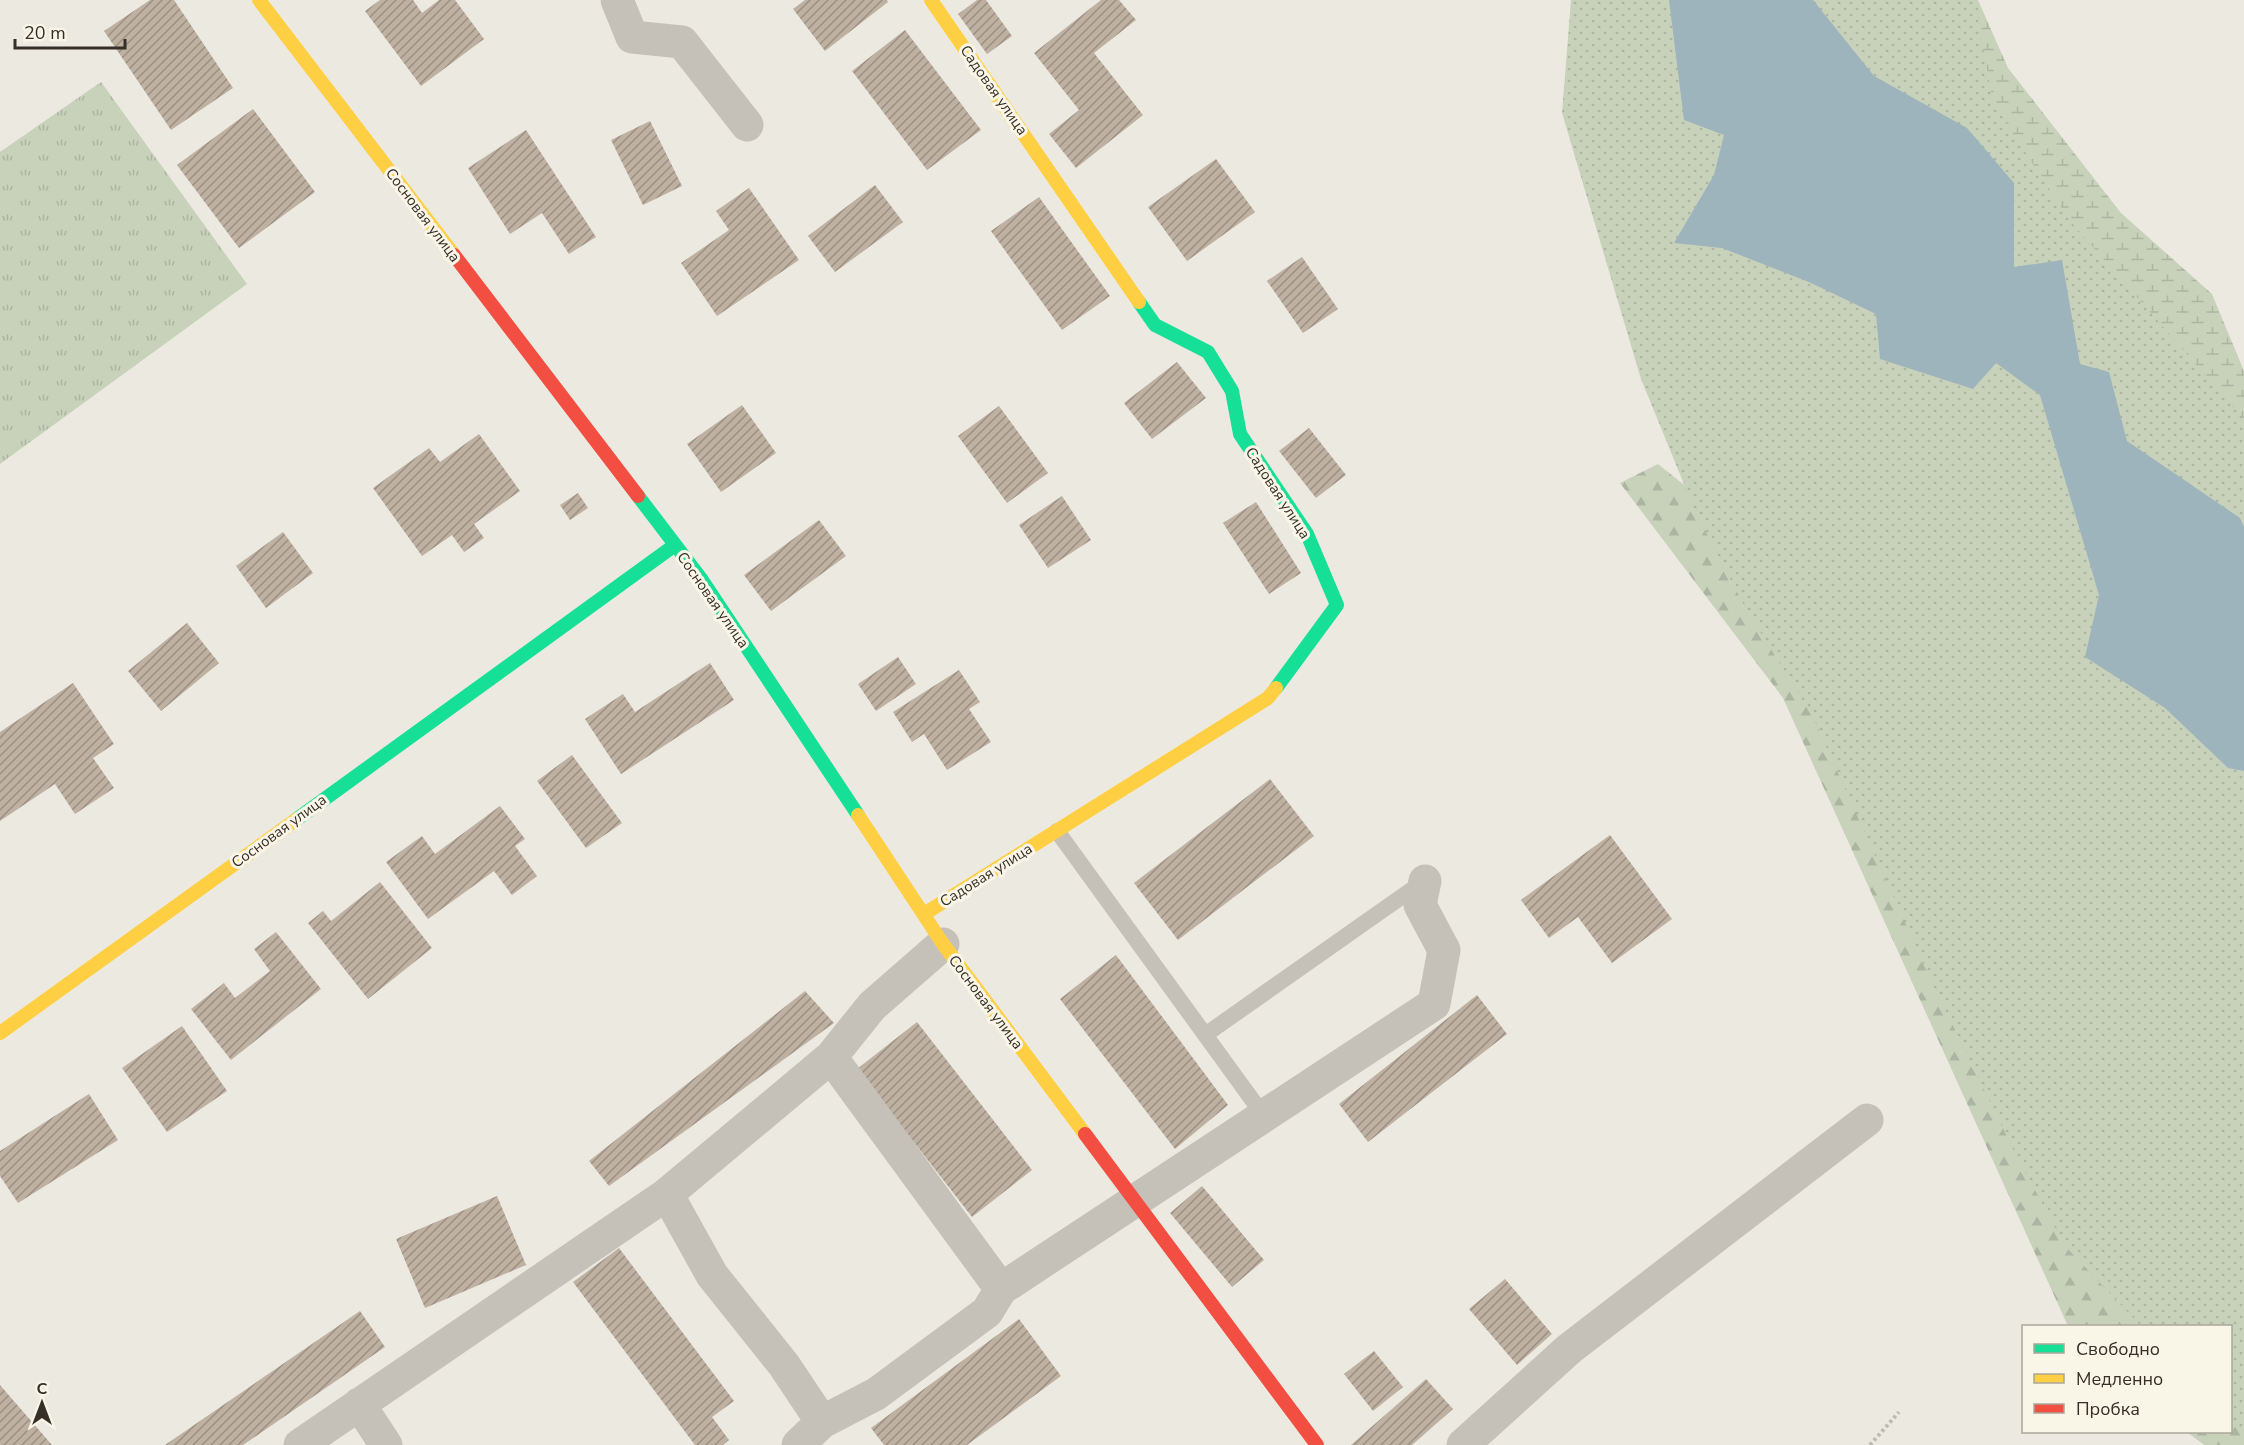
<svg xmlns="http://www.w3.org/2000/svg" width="2244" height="1445" font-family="'Nunito Sans',sans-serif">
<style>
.grass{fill:url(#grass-tufts)}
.forest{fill:url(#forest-firs)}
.wetland{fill:url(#wetland-marsh)}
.park{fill:url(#park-dots)}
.water{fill:#9db4bc}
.building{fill:url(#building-hatch)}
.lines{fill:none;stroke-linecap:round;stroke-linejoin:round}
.path{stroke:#bdbab2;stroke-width:4;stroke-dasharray:3 3;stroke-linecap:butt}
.lane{stroke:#c5c1b9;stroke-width:16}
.street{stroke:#c5c1b9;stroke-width:33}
.fast{stroke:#16e098;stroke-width:14}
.slow{stroke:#ffcf43;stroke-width:14}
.jam{stroke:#f24e42;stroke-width:14}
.labels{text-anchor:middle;stroke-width:6;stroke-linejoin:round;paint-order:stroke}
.street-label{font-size:15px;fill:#352f28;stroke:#f9f5e7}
</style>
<defs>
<pattern id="grass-tufts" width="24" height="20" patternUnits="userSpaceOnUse" patternTransform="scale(1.5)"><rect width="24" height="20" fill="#c8d2bb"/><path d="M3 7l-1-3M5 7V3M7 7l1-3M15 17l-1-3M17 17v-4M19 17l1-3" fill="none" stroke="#acb5a1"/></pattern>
<pattern id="forest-firs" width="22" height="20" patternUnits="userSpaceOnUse" patternTransform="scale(1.5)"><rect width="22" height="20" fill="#c8d2bb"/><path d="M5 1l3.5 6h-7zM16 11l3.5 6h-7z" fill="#acb5a1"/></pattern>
<pattern id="wetland-marsh" width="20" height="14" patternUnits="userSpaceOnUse" patternTransform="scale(1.5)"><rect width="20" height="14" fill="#c8d2bb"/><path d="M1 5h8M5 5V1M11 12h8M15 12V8" fill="none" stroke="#acb5a1"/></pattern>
<pattern id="park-dots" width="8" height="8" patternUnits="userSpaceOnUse" patternTransform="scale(1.5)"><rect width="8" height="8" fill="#c8d2bb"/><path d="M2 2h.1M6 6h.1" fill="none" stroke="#acb5a1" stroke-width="1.8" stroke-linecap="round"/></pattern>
<pattern id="building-hatch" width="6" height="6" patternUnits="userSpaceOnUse" patternTransform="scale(1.5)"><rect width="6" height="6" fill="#bfb1a2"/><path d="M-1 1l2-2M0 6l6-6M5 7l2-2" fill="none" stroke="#9c9084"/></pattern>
</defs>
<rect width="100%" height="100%" fill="#ece9e0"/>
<path class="grass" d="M 101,82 L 247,284 L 0,464 L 0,152 Z"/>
<path class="forest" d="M 1658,464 L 1688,488 L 2230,1326 L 2068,1326 L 1783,698 L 1620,483 Z
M 2231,1389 L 2244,1398 L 2244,1445 L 2204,1445 L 2187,1432 L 2230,1432 Z"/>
<path class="wetland" d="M 1978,0 L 2008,68 L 2121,213 L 2212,294 L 2244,371 L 2244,527 L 1967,128 Z"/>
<path class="park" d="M 1571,0 L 1978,0 L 1978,19 L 1993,103 L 2070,221 L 2244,419 L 2244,1436 L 2231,1422 L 2230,1326 L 2141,1326 L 2065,1246 L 2013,1149 L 1932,983 L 1813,717 L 1746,609 L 1695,511 L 1641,379 L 1562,113 Z"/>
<path class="water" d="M 1669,0 L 1813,0 L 1874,76 L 1967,128 L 2014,183 L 2014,267 L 2062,260 L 2080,364 L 2109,372 L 2127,441 L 2240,518 L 2244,527 L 2244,771 L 2228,768 L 2165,708 L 2085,657 L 2099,595 L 2040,395 L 1996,363 L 1973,389 L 1880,359 L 1876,314 L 1809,282 L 1722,248 L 1674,243 L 1714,175 L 1724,135 L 1684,120 Z"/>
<path class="building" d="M 150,0 L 174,0 L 233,88 L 171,130 L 104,31 Z
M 380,0 L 413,0 L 422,13 L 439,0 L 455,0 L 484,39 L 421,86 L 365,11 Z
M 805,0 L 887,0 L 888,2 L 825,51 L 793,9 Z
M 977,0 L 986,0 L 1012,36 L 987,54 L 958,14 Z
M 1101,0 L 1119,0 L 1136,20 L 1094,53 L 1143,115 L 1076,168 L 1049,134 L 1079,110 L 1034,53 Z
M 905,30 L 981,130 L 927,170 L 852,71 Z
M 253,109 L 315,192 L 239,248 L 177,165 Z
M 650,121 L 682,186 L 643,205 L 611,140 Z
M 526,130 L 596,237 L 569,254 L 542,213 L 510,234 L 468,168 Z
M 1216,159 L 1255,212 L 1187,261 L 1148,207 Z
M 875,185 L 903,222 L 835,272 L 808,236 Z
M 749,188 L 799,260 L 717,316 L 681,263 L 729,230 L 716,211 Z
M 1039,197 L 1110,296 L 1062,330 L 991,231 Z
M 1302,257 L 1338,309 L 1303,333 L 1267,281 Z
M 1177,362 L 1206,398 L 1152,439 L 1124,403 Z
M 742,405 L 776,453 L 721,492 L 687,444 Z
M 999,406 L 1048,473 L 1007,503 L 958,436 Z
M 1309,428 L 1346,475 L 1316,498 L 1279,451 Z
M 479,434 L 520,491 L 474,524 L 484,538 L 464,552 L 452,535 L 422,556 L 373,488 L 429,448 L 440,462 Z
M 578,493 L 588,508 L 570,520 L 560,505 Z
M 1062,496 L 1091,540 L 1048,568 L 1019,525 Z
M 1256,502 L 1301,573 L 1269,594 L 1223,523 Z
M 819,520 L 846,556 L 771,611 L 744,575 Z
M 283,532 L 313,573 L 266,608 L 236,566 Z
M 187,623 L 219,663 L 161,711 L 128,671 Z
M 898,657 L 916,684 L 876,711 L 858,684 Z
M 710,663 L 734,700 L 621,774 L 585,719 L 623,694 L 635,712 Z
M 959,670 L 980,702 L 969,709 L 991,742 L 947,770 L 924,734 L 912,742 L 893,712 Z
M 73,683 L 114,744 L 93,758 L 114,788 L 75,814 L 55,784 L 0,821 L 0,732 Z
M 572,755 L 622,823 L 586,848 L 537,781 Z
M 1270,779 L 1314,836 L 1178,940 L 1134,883 Z
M 500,806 L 525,839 L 515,846 L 537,876 L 512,895 L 494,871 L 428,919 L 386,862 L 422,836 L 435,854 Z
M 1610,835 L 1672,919 L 1612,963 L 1578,917 L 1549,938 L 1521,900 Z
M 380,882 L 432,948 L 368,999 L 308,923 L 323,911 L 331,921 Z
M 276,932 L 321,989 L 231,1060 L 191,1009 L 224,983 L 235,998 L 270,971 L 254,949 Z
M 1116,955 L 1228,1105 L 1175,1149 L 1060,999 Z
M 805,991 L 834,1023 L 609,1186 L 589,1161 Z
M 1477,995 L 1507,1034 L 1368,1142 L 1339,1104 Z
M 917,1022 L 1032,1170 L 972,1217 L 857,1069 Z
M 182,1026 L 227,1091 L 167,1132 L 122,1068 Z
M 89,1094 L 118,1140 L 18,1203 L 0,1176 L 0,1151 Z
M 1202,1186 L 1264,1260 L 1232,1287 L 1170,1213 Z
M 497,1196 L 526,1265 L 425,1308 L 396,1239 Z
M 619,1248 L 734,1401 L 712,1417 L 729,1440 L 723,1445 L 695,1445 L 573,1282 Z
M 1505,1279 L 1552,1334 L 1517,1365 L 1469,1309 Z
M 360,1311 L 385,1347 L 243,1445 L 165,1445 Z
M 1019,1319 L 1061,1376 L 967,1445 L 884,1445 L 871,1428 Z
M 1374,1351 L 1403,1387 L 1373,1411 L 1344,1374 Z
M 1426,1379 L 1453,1409 L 1412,1445 L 1351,1445 Z
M 0,1385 L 52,1445 L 0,1445 Z"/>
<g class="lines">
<path class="path" d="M 1870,1445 L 1899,1412"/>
<path class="lane" d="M 1057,831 L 1264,1116
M 1205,1035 L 1424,881"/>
<path class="street" d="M 617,0 L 632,37 L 682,42 L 747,125
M 667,1194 L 712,1275 L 784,1365 L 822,1422 L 798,1445
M 1001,1289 L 1434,1004 L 1444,950 L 1420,905 L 1425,881
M 359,1404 L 386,1445
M 822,1422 L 876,1394 L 987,1312 L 1001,1289 L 831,1057
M 300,1445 L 667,1194 L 831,1057 L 872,1006 L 943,944
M 1463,1445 L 1569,1349 L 1867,1120"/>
<path class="fast" d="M 1139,302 L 1155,325 L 1208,352 L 1232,391 L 1240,434 L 1307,534 L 1337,605 L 1276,688
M 638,496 L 702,580 L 858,815
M 297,819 L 675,545"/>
<path class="slow" d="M 259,0 L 454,255
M 931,0 L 1139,302
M 858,815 L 943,944 L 1085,1134
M 924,914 L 1268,698 L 1276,688
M 0,1033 L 297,819"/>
<path class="jam" d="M 454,255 L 638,496
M 1085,1134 L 1317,1445"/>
</g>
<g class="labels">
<g class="street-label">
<text transform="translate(994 90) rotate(55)" y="5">Садовая улица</text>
<text transform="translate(423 215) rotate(53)" y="5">Сосновая улица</text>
<text transform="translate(1278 493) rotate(57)" y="5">Садовая улица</text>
<text transform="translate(713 600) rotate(55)" y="5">Сосновая улица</text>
<text transform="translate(279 831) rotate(-36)" y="5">Сосновая улица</text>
<text transform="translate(986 875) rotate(-32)" y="5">Садовая улица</text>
<text transform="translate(986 1002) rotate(53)" y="5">Сосновая улица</text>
</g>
</g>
<rect x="2022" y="1325" width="210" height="108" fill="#f9f5e7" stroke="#aba69b" stroke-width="1.5"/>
<rect x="2034" y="1344" width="30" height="9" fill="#16e098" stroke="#aba69b" stroke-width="1.5"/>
<text x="2076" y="1355" font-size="18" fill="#352f28">Свободно</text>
<rect x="2034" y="1374" width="30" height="9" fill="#ffcf43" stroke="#aba69b" stroke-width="1.5"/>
<text x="2076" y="1385" font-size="18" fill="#352f28">Медленно</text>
<rect x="2034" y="1404" width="30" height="9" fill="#f24e42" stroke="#aba69b" stroke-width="1.5"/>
<text x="2076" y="1415" font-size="18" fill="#352f28">Пробка</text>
<g transform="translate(42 1403)" stroke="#f9f5e7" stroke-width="4.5" paint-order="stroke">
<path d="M0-4.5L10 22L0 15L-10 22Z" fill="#352f28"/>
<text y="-9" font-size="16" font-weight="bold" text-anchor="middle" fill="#352f28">С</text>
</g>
<path d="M15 39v9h110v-9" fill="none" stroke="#352f28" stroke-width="3"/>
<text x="24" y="39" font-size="18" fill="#352f28" stroke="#f9f5e7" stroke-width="4.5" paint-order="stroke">20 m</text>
</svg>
